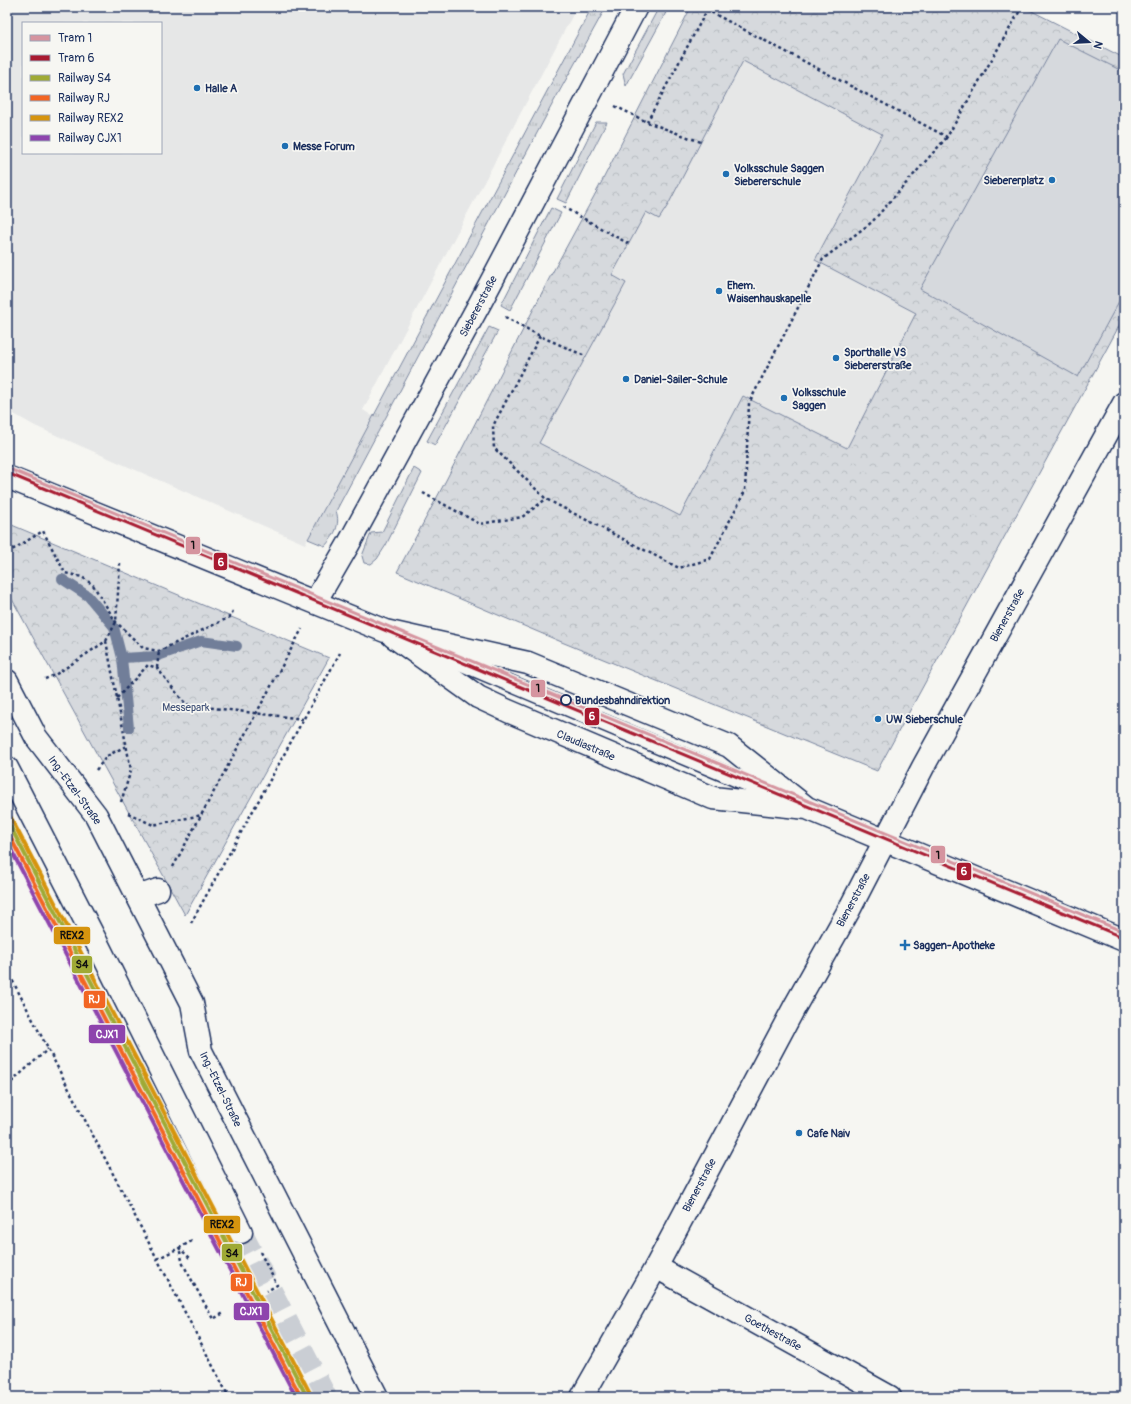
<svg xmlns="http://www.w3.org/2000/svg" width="1131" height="1404" font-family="Pangolin,sans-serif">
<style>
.built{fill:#e6e7e7;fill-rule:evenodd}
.grass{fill:url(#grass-tufts);stroke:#78849e}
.park{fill:url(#park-crowns);stroke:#78849e;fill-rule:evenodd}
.garden{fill:#d6d9dd;stroke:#78849e}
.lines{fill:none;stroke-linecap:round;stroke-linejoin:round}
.stream{stroke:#717e99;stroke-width:10}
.pedestrian-tunnel{stroke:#caced4;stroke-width:22;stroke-dasharray:22 11;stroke-linecap:butt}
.service-casing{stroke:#1b2f5e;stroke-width:19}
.pedestrian-casing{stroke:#1b2f5e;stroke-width:25}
.minor-casing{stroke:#1b2f5e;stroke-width:25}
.tertiary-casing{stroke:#1b2f5e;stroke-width:25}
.path{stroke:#1b2f5e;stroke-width:2.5;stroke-dasharray:3 3;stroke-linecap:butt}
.service{stroke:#f6f6f2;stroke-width:16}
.pedestrian{stroke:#f6f6f2;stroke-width:22}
.minor{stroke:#f6f6f2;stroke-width:22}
.tertiary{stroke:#f6f6f2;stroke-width:22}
.rail-1-casing{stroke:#f6f6f2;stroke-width:7}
.rail-2-casing{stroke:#f6f6f2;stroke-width:7}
.rail-3-casing{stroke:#f6f6f2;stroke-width:7}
.rail-4-casing{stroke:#f6f6f2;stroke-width:7}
.rail-1{stroke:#9faa35;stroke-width:4}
.rail-2{stroke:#f26522;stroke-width:4}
.rail-3{stroke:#d6940e;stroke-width:4}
.rail-4{stroke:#8e44ad;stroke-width:4}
.tram-1-casing{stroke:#f6f6f2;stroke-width:6}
.tram-2-casing{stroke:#f6f6f2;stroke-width:6}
.tram-1{stroke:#d5949f;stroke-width:3}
.tram-2{stroke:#a81a30;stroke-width:3}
.poi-dot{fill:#1f6fb2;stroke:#f6f6f2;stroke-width:1.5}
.stop-dot{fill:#f6f6f2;stroke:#1b2f5e;stroke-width:2}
.labels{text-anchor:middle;stroke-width:3.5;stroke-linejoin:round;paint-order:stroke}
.poi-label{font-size:11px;font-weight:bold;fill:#1b2f5e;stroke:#f6f6f2;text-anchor:start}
.street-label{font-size:11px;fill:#1b2f5e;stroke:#f6f6f2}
.stop-label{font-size:11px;font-weight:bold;fill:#1b2f5e;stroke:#f6f6f2;text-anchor:start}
.park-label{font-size:11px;fill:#405177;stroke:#f6f6f2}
.line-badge{stroke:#f6f6f2;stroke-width:1.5}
.badge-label{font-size:11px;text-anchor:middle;font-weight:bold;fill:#fff}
.pale-badge-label{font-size:11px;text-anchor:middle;font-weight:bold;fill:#111}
</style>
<defs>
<pattern id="grass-tufts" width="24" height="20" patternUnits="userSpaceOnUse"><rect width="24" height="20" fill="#d6d9dd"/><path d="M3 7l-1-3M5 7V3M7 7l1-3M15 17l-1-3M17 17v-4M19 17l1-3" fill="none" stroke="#b7bbc0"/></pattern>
<pattern id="park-crowns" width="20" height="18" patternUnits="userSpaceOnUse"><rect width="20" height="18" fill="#d6d9dd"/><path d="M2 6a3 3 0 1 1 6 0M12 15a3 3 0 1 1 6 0" fill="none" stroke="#b7bbc0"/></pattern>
</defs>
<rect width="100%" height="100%" fill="#f6f6f2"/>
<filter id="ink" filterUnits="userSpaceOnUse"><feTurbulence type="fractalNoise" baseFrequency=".025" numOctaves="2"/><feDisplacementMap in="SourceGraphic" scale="8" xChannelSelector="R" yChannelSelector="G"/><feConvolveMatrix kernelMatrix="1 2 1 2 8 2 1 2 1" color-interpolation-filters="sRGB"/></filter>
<g filter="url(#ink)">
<path class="built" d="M 7,7 L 577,7 L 363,410 L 374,417 L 305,544 L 35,426 L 7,410 ZM 23,23 L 161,23 L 161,153 L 23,153 Z
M 691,7 L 1024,7 L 1124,58 L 1124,317 L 877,771 L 564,643 L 397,572 L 443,486 L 550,277 L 599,187 Z"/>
<path class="grass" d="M 592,7 L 606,7 L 553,103 L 336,511 C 341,525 334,536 325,546 L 308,539 Z
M 659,7 L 669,7 L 626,86 L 623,74 Z
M 596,122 L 607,122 L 566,203 L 557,199 Z
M 551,208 L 561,213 L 510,310 L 501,305 Z
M 489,327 L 498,331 L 435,445 L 427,441 Z
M 414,468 L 422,473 L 386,545 L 377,559 L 371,564 L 364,563 L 362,556 L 371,533 L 382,532 Z"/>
<path class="park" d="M 691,7 L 1024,7 L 1124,58 L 1124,317 L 877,771 L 564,643 L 397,572 L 443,486 L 550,277 L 599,187 ZM 743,61 L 882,134 L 815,260 L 916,313 L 847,448 L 743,396 L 680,516 L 539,443 L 626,283 L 612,275 L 646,212 L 659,219 L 668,205 Z
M 7,523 L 329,658 L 185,915 L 7,590 Z"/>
<path class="garden" d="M 1058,39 L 1124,72 L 1124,292 L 1078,377 L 920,289 Z"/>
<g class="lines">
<path class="stream" d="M 62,579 L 88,596 L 114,627 L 122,658 L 129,728
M 122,658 L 158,656 L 201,641 L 237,646"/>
<path class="pedestrian-tunnel" d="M 241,1232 L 326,1397"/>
<defs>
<path id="service" d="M 424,647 L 790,801"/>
<path id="pedestrian" d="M 7,768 L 100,949 L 241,1232"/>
<path id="minor" d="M 7,477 L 385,631 L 528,663 L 729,746 L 807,808
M 315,602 L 348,545 L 480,303 L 636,7
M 393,636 L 478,697 L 508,711 L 713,798 L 807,808 L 1124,940
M 7,681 L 36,737 L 96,815 L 192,1003 L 201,1051 L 377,1397
M 138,897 L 158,890
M 656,1267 L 890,1397"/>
<path id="tertiary" d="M 582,1397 L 656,1267 L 795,1006 L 849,910 L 923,767 L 1124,403"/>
</defs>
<use href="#service" class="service-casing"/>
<use href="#pedestrian" class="pedestrian-casing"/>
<use href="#minor" class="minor-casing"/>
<use href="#tertiary" class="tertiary-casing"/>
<path class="path" d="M 615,106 L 647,122 L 701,142
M 647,122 L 707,10 L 947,137 L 1022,7
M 563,207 L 629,244
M 505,317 L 540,336 L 585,356
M 540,336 L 493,426 L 494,448 L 546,499 L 679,568 L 710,559 L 745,491 L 749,403 L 823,259 L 872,222 L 947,137
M 423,493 L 480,524 L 522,517 L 546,499
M 7,548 L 12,550 L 43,531 L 65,573 L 82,577 L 93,585 L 116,622 L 143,648 L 159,651 L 230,617 L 234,609
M 106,641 L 116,622 L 120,563
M 157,668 L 159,651
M 45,679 L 55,675 L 106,641 L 131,770 L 121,802
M 117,698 L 148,665 L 157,668 L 183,701 L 189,705 L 303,719
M 96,770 L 107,756 L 126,746
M 128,813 L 153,825 L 202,815
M 173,867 L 302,629
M 191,923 L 340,653
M 7,970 L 229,1397
M 7,1086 L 48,1049
M 192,1241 L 179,1248 L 183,1264 L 213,1319 L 224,1313
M 260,1252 L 277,1285 L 267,1291
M 157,1259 L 179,1248 L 191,1259"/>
<use href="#service" class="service"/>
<use href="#pedestrian" class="pedestrian"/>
<use href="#minor" class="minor"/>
<use href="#tertiary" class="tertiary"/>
<defs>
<path id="rail-1" d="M 7,820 L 307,1397"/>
<path id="rail-2" d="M 7,831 L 301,1397"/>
<path id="rail-3" d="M 11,818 L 311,1395"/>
<path id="rail-4" d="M 7,842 L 296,1397"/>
</defs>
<use href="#rail-1" class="rail-1-casing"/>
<use href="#rail-2" class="rail-2-casing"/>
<use href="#rail-3" class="rail-3-casing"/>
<use href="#rail-4" class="rail-4-casing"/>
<use href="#rail-1" class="rail-1"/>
<use href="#rail-2" class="rail-2"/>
<use href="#rail-3" class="rail-3"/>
<use href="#rail-4" class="rail-4"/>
<defs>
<path id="tram-1" d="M 7,468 L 1124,932"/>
<path id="tram-2" d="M 7,473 L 1122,937"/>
</defs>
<use href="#tram-1" class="tram-1-casing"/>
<use href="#tram-2" class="tram-2-casing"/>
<use href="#tram-1" class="tram-1"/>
<use href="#tram-2" class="tram-2"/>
</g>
</g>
<g class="poi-dot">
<circle cx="197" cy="88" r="4"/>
<circle cx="285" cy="146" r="4"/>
<circle cx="726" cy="174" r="4"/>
<circle cx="1052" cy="180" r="4"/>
<circle cx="719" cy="291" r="4"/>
<circle cx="836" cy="358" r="4"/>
<circle cx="626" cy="379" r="4"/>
<circle cx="784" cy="398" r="4"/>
<circle cx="878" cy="719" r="4"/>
<path d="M903 939h4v4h4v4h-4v4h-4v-4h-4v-4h4z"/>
<circle cx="799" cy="1133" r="4"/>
</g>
<circle class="stop-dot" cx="566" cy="700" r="5"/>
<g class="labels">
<g class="poi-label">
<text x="205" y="92">Halle A</text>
<text x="293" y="150">Messe Forum</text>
<text x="734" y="172">Volksschule Saggen<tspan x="734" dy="13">Siebererschule</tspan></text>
<text x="1044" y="184" text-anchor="end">Siebererplatz</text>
<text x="727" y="289">Ehem.<tspan x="727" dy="13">Waisenhauskapelle</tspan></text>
<text x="844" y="356">Sporthalle VS<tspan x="844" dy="13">Siebererstraße</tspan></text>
<text x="634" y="383">Daniel-Sailer-Schule</text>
<text x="792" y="396">Volksschule<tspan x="792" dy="13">Saggen</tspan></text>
<text x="886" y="723">UW Sieberschule</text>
<text x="913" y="949">Saggen-Apotheke</text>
<text x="807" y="1137">Cafe Naiv</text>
</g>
<g class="street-label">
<text transform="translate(478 306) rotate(-62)" y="4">Siebererstraße</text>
<text transform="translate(1007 615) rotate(-61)" y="4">Bienerstraße</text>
<text transform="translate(586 745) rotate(23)" y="4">Claudiastraße</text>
<text transform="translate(75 790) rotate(54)" y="4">Ing.-Etzel-Straße</text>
<text transform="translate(853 900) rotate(-62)" y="4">Bienerstraße</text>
<text transform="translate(221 1089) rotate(64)" y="4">Ing.-Etzel-Straße</text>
<text transform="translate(699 1185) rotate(-62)" y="4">Bienerstraße</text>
<text transform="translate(773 1332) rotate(29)" y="4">Goethestraße</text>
</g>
<g class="stop-label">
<text x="575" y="704">Bundesbahndirektion</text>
</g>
<g class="park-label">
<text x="186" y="711">Messepark</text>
</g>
</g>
<g class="line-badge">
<rect x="185" y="536" width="16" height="19" rx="4" fill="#d5949f"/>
<rect x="213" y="552" width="15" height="19" rx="4" fill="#a81a30"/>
<rect x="530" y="679" width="16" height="19" rx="4" fill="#d5949f"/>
<rect x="584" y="707" width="16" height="19" rx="4" fill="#a81a30"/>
<rect x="930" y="845" width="16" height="19" rx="4" fill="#d5949f"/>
<rect x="956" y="862" width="16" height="19" rx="4" fill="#a81a30"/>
<rect x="53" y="926" width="38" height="19" rx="4" fill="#d6940e"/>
<rect x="71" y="955" width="22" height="19" rx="4" fill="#9faa35"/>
<rect x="83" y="990" width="23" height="19" rx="4" fill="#f26522"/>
<rect x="88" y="1024" width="38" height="20" rx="4" fill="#8e44ad"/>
<rect x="203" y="1215" width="38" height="19" rx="4" fill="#d6940e"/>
<rect x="221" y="1243" width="22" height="19" rx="4" fill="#9faa35"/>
<rect x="230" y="1273" width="23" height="19" rx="4" fill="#f26522"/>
<rect x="233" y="1302" width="37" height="19" rx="4" fill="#8e44ad"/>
</g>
<g class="badge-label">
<text x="221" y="566">6</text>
<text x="592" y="720">6</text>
<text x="964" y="875">6</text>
<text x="94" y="1003">RJ</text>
<text x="107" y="1038">CJX1</text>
<text x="241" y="1286">RJ</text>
<text x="251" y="1315">CJX1</text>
</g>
<g class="pale-badge-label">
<text x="193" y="549">1</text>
<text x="538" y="692">1</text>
<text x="938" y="859">1</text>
<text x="72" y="939">REX2</text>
<text x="82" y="968">S4</text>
<text x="222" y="1228">REX2</text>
<text x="232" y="1257">S4</text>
</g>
<rect width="1131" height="1404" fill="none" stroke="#f6f6f2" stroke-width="24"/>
<rect x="12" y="12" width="1107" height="1380" fill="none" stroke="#1b2f5e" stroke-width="1.5" filter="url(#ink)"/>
<rect x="22" y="22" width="140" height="132" fill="#f6f6f2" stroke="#9ea6b7"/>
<rect x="30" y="35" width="20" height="6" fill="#d5949f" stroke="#9ea6b7"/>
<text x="58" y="42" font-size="12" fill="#1b2f5e">Tram 1</text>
<rect x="30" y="55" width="20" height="6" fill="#a81a30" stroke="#9ea6b7"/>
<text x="58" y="62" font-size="12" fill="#1b2f5e">Tram 6</text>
<rect x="30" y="75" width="20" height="6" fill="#9faa35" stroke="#9ea6b7"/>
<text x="58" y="82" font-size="12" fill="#1b2f5e">Railway S4</text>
<rect x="30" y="95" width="20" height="6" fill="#f26522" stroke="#9ea6b7"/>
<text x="58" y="102" font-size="12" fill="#1b2f5e">Railway RJ</text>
<rect x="30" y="115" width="20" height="6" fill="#d6940e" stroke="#9ea6b7"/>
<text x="58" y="122" font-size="12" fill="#1b2f5e">Railway REX2</text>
<rect x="30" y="135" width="20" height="6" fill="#8e44ad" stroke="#9ea6b7"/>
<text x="58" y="142" font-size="12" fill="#1b2f5e">Railway CJX1</text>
<g transform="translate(1089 42) rotate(108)" stroke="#f6f6f2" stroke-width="3" paint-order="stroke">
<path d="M0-3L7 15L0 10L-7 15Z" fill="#1b2f5e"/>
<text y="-6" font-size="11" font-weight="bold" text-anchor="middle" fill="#1b2f5e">N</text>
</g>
</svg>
